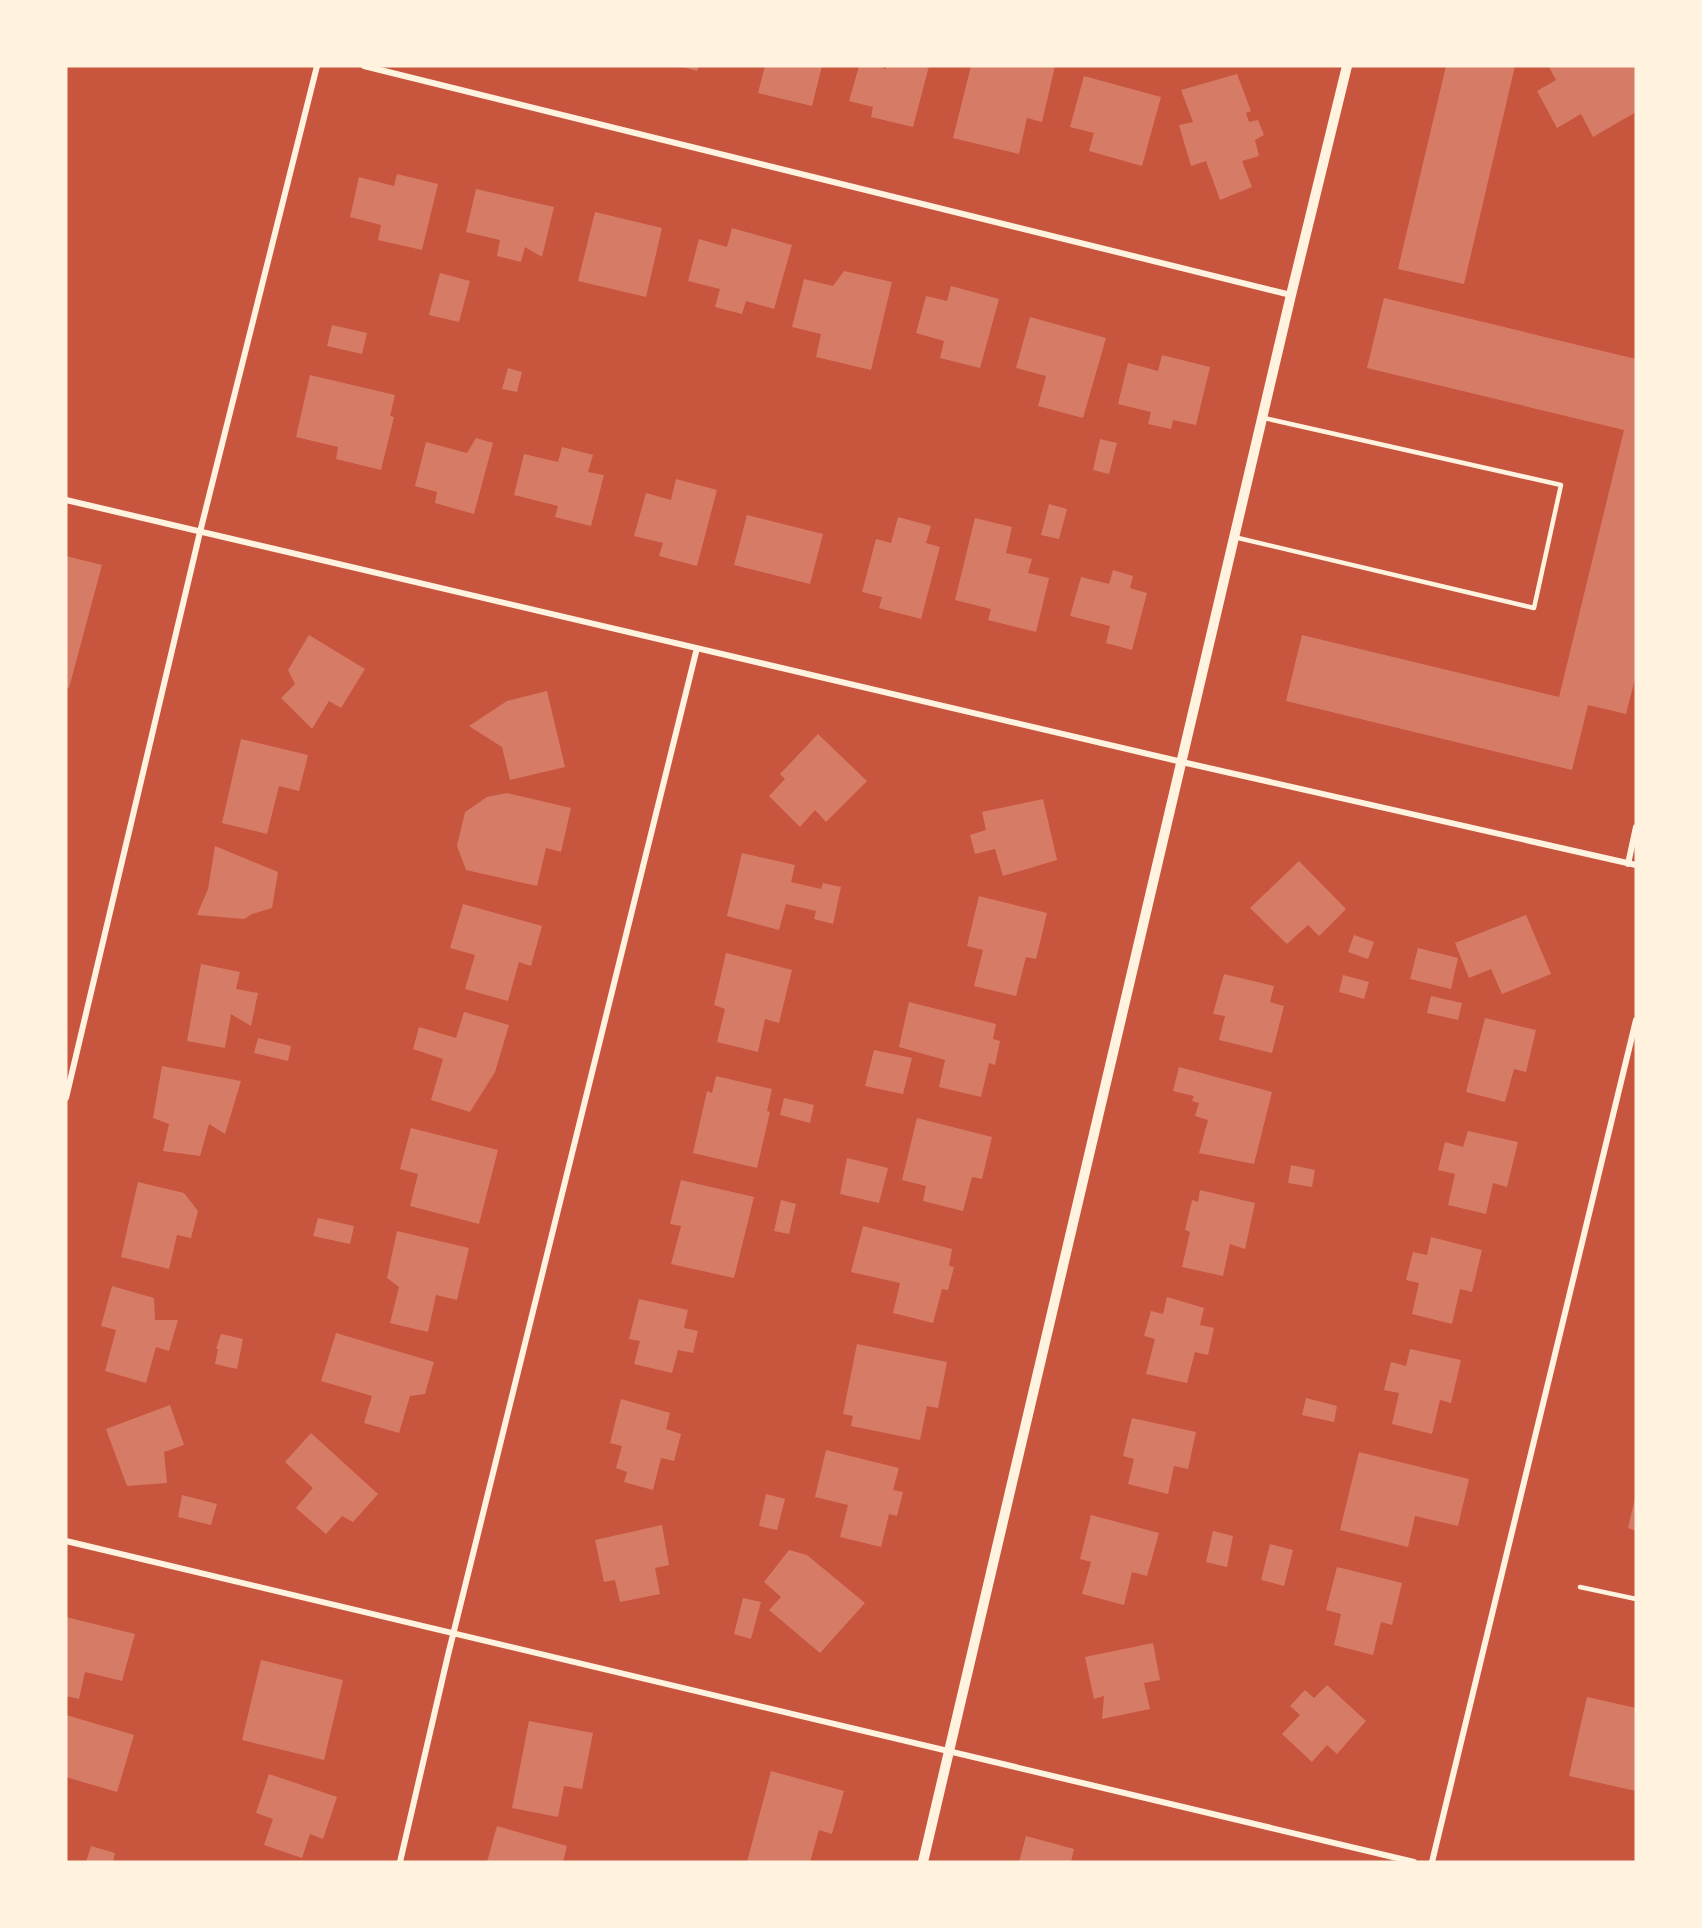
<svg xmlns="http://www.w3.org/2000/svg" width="1702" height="1928" font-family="'Source Sans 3',sans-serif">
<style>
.building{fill:#d67c66}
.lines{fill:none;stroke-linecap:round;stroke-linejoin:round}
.service{stroke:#fff3e0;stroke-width:4.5}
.minor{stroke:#fff3e0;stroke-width:6}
.tertiary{stroke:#fff3e0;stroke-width:10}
</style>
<rect width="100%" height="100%" fill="#c8553d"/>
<path class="building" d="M 679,66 L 699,66 L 697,71 Z
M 765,66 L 822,66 L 812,106 L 758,93 Z
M 859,66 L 875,66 L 886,69 L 886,66 L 929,66 L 913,127 L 871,117 L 873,107 L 849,101 Z
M 971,66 L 1055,66 L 1042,122 L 1027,118 L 1019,154 L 953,138 Z
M 1446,66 L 1515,66 L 1464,284 L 1398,269 Z
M 1551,66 L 1636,66 L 1636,112 L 1593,137 L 1581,114 L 1557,128 L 1537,91 L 1556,80 L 1549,67 Z
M 1237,74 L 1251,111 L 1246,113 L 1249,122 L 1258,120 L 1264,135 L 1255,140 L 1259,156 L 1242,161 L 1252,187 L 1220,200 L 1206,161 L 1191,166 L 1179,125 L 1193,122 L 1181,90 Z
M 1084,76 L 1161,97 L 1142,166 L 1089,151 L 1094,133 L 1070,127 Z
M 397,174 L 438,184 L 422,250 L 378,240 L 381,225 L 350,217 L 359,177 L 394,186 Z
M 476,189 L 554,207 L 542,257 L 525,247 L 521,262 L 497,256 L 500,240 L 466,232 Z
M 595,212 L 662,228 L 646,297 L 578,281 Z
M 732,228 L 792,245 L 774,309 L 746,301 L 742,314 L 715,307 L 720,289 L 688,281 L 699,239 L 727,247 Z
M 844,271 L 892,282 L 871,370 L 816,357 L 821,334 L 792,327 L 804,279 L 833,286 Z
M 440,273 L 470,281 L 459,322 L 429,315 Z
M 951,286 L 999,299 L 980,368 L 940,358 L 944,341 L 916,333 L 926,296 L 947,301 Z
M 1384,298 L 1636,359 L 1636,675 L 1626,714 L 1588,705 L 1572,770 L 1286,701 L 1302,635 L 1559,697 L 1624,430 L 1367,368 Z
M 1030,317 L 1106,338 L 1083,418 L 1038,406 L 1046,376 L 1016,368 Z
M 332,325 L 367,333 L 362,354 L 327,346 Z
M 1162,355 L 1210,367 L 1196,425 L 1173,420 L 1171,429 L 1148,424 L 1151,412 L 1118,404 L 1128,363 L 1158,371 Z
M 508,368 L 522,372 L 517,392 L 502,389 Z
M 310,375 L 395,395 L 390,416 L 394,417 L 381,470 L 336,459 L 338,447 L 296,437 Z
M 476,438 L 493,443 L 474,514 L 435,503 L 437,492 L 415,486 L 426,442 L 467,453 Z
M 1100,439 L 1117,443 L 1109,474 L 1093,470 Z
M 562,447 L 593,455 L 588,472 L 604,475 L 591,526 L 555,517 L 558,506 L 514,495 L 524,454 L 558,462 Z
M 676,479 L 717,490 L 697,566 L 659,556 L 663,543 L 634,536 L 646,493 L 671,500 Z
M 1049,504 L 1067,509 L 1059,539 L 1041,535 Z
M 747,515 L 823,534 L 810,584 L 734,565 Z
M 898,517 L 931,526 L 926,543 L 940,547 L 921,619 L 879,608 L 882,597 L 862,592 L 876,539 L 891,543 Z
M 975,518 L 1012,527 L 1006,553 L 1032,559 L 1028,573 L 1049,578 L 1036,632 L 988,620 L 991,609 L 955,600 Z
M 66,556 L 102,565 L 69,688 L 66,687 Z
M 1113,570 L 1133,576 L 1130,588 L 1147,593 L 1132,650 L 1106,643 L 1110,626 L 1070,616 L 1081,577 L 1109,584 Z
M 309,635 L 365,669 L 341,708 L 329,701 L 312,729 L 281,698 L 295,684 L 288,670 Z
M 547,691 L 565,767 L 510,780 L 502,747 L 469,726 L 507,701 Z
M 818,734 L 867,781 L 826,822 L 815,810 L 800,827 L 769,796 L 785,779 L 780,774 Z
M 241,739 L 308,755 L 299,791 L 279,786 L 267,834 L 222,823 Z
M 507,793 L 571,808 L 561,852 L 546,848 L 537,886 L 466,870 L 457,846 L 465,812 L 487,797 Z
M 1043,799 L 1057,860 L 1003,876 L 995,849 L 975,854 L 970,835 L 986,830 L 982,812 Z
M 215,846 L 278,872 L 272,908 L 252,914 L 244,919 L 197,915 L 208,889 Z
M 742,853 L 795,865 L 791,882 L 821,889 L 823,883 L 841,887 L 833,924 L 814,919 L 816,911 L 786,904 L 779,930 L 727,916 Z
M 1299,861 L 1346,909 L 1319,936 L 1308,925 L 1287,944 L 1250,908 Z
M 979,896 L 1047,913 L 1036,959 L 1026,957 L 1016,996 L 974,986 L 983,950 L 967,946 Z
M 463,904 L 542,926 L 531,966 L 519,962 L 508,1001 L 465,989 L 475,955 L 450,948 Z
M 1526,915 L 1551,974 L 1502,994 L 1491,969 L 1469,978 L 1455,943 Z
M 1354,935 L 1374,942 L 1368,959 L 1348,952 Z
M 1418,948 L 1458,958 L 1451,989 L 1410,979 Z
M 726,953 L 792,970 L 779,1023 L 765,1019 L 758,1052 L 717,1042 L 725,1009 L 714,1005 Z
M 201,964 L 240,972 L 236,989 L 258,993 L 251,1026 L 231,1014 L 225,1048 L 187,1041 Z
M 1224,974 L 1274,986 L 1270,1002 L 1284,1006 L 1272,1053 L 1219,1040 L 1225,1016 L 1213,1014 Z
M 1343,975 L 1369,982 L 1364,999 L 1339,992 Z
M 1431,996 L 1462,1003 L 1458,1020 L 1427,1013 Z
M 909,1002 L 996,1024 L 993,1039 L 1000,1041 L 995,1065 L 989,1063 L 981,1097 L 939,1087 L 945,1060 L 899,1047 Z
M 464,1012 L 509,1025 L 495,1072 L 470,1112 L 431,1100 L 443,1059 L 413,1049 L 419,1027 L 456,1038 Z
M 1485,1018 L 1536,1030 L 1526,1072 L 1514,1069 L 1505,1102 L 1466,1092 Z
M 258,1038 L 291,1046 L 288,1061 L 254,1053 Z
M 874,1050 L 912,1058 L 903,1094 L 865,1086 Z
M 162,1066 L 241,1081 L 225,1134 L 209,1124 L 200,1156 L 163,1151 L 169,1124 L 153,1118 Z
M 1179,1067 L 1272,1092 L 1254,1164 L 1199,1153 L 1208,1120 L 1195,1116 L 1199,1103 L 1192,1101 L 1194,1096 L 1173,1091 Z
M 716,1076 L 772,1089 L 767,1111 L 770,1112 L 757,1168 L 693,1153 L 707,1091 L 712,1093 Z
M 784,1098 L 814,1105 L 810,1123 L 780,1115 Z
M 917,1118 L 992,1137 L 982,1179 L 972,1177 L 963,1211 L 923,1201 L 926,1186 L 902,1180 Z
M 411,1128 L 498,1150 L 479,1224 L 410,1206 L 418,1174 L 400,1169 Z
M 1468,1131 L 1518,1142 L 1507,1187 L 1493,1183 L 1486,1214 L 1448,1205 L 1455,1174 L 1438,1170 L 1445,1142 L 1463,1147 Z
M 847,1158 L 888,1168 L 879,1203 L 840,1194 Z
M 1291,1165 L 1315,1170 L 1312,1187 L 1288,1183 Z
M 681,1180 L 754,1197 L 734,1278 L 671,1264 L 681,1226 L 670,1224 Z
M 138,1182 L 184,1193 L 198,1211 L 191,1238 L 177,1235 L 169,1269 L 121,1257 Z
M 1200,1190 L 1255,1203 L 1245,1249 L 1230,1244 L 1223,1276 L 1182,1267 L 1190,1232 L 1185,1230 L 1192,1200 L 1198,1202 Z
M 781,1200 L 796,1204 L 789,1234 L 774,1231 Z
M 318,1218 L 354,1226 L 350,1244 L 313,1236 Z
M 863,1226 L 952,1249 L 949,1266 L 954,1267 L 948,1290 L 942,1289 L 933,1323 L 893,1313 L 900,1283 L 851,1272 Z
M 397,1231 L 469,1248 L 457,1300 L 436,1295 L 428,1332 L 390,1323 L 399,1287 L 387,1278 Z
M 1431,1237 L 1482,1250 L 1472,1292 L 1460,1289 L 1452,1324 L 1412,1314 L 1419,1283 L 1406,1280 L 1413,1252 L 1427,1255 Z
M 112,1286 L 154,1298 L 155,1320 L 178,1320 L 169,1351 L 156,1347 L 146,1383 L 105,1371 L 116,1330 L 101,1326 Z
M 1167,1297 L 1204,1308 L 1200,1325 L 1214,1328 L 1208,1355 L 1195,1352 L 1187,1383 L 1146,1374 L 1155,1339 L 1144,1336 L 1151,1311 L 1163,1314 Z
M 639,1299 L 688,1310 L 684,1328 L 698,1331 L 693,1353 L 678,1350 L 672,1373 L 634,1364 L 640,1341 L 629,1339 Z
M 336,1333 L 434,1362 L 425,1394 L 410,1396 L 399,1433 L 364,1423 L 372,1396 L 321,1381 Z
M 221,1334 L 243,1339 L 237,1369 L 215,1364 L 218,1349 L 216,1349 Z
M 857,1344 L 947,1362 L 938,1408 L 927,1406 L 920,1440 L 851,1426 L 853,1416 L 843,1414 Z
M 1410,1349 L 1461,1360 L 1451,1403 L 1440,1400 L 1432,1434 L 1392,1424 L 1399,1393 L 1384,1390 L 1391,1362 L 1406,1366 Z
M 1306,1398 L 1337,1406 L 1334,1422 L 1302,1415 Z
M 621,1399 L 670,1413 L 666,1429 L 681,1434 L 674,1461 L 661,1458 L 653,1490 L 624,1482 L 627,1472 L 616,1468 L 622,1446 L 610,1443 Z
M 170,1405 L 184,1445 L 164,1452 L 167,1483 L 127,1486 L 106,1429 Z
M 1132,1418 L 1196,1432 L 1188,1469 L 1174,1466 L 1168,1494 L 1128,1484 L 1134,1459 L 1123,1456 Z
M 311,1433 L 378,1494 L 353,1522 L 342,1516 L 326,1534 L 296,1508 L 313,1488 L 285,1462 Z
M 826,1450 L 899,1468 L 893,1490 L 903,1492 L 897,1516 L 889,1514 L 881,1547 L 840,1537 L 848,1505 L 815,1497 Z
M 1359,1452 L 1469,1479 L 1458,1526 L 1415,1516 L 1408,1547 L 1340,1530 Z
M 766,1494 L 785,1499 L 777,1530 L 759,1526 Z
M 182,1495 L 217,1504 L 211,1525 L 178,1517 Z
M 1635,1498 L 1636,1498 L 1636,1531 L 1628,1528 Z
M 1091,1515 L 1159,1533 L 1147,1576 L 1132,1572 L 1124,1605 L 1082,1594 L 1091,1562 L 1080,1559 Z
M 662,1525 L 669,1565 L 655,1568 L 660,1594 L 620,1602 L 615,1580 L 604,1582 L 595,1540 Z
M 1213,1531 L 1233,1536 L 1227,1567 L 1206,1562 Z
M 1270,1544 L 1293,1550 L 1284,1586 L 1261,1580 Z
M 789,1550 L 807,1555 L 865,1603 L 820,1653 L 769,1610 L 781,1597 L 764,1582 Z
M 1337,1567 L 1402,1583 L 1392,1625 L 1381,1622 L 1373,1655 L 1334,1645 L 1341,1614 L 1326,1610 Z
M 743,1598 L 761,1602 L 751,1639 L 734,1634 Z
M 66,1617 L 135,1634 L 122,1681 L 85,1672 L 79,1699 L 66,1696 Z
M 1153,1643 L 1160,1680 L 1144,1683 L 1150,1709 L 1102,1719 L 1104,1696 L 1094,1699 L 1085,1657 Z
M 261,1660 L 343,1680 L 324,1760 L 242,1740 Z
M 1327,1685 L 1366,1721 L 1337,1754 L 1327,1745 L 1312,1762 L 1282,1734 L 1300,1715 L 1290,1706 L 1305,1690 L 1314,1698 Z
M 1587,1697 L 1636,1708 L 1636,1791 L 1569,1776 Z
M 66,1715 L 134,1735 L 117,1792 L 66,1777 Z
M 529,1721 L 593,1733 L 582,1789 L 564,1786 L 558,1817 L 512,1808 Z
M 771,1771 L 844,1791 L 832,1834 L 819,1830 L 810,1862 L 747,1862 Z
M 269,1774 L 337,1797 L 323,1839 L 310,1834 L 302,1858 L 264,1845 L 273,1819 L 256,1813 Z
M 497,1826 L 567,1846 L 563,1862 L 487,1862 Z
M 1026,1836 L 1074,1849 L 1071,1862 L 1019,1862 Z
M 91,1846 L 115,1853 L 113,1862 L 86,1862 Z"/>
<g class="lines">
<path class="service" d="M 1234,537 L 1534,608 L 1561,485 L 1264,418
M 1580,1587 L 1636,1599"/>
<path class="minor" d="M 364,66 L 1291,295
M 66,500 L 1182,762 L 1636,865
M 1628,864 L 1636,827
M 66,1098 L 200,532 L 317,66
M 66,1541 C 515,1649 965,1753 1414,1862
M 400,1862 L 448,1655 L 697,648
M 1432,1862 L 1636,1020"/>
<path class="tertiary" d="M 923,1862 L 1291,295 L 1347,66"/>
</g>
<rect width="1702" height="1928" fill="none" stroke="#fff3e0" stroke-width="135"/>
</svg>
